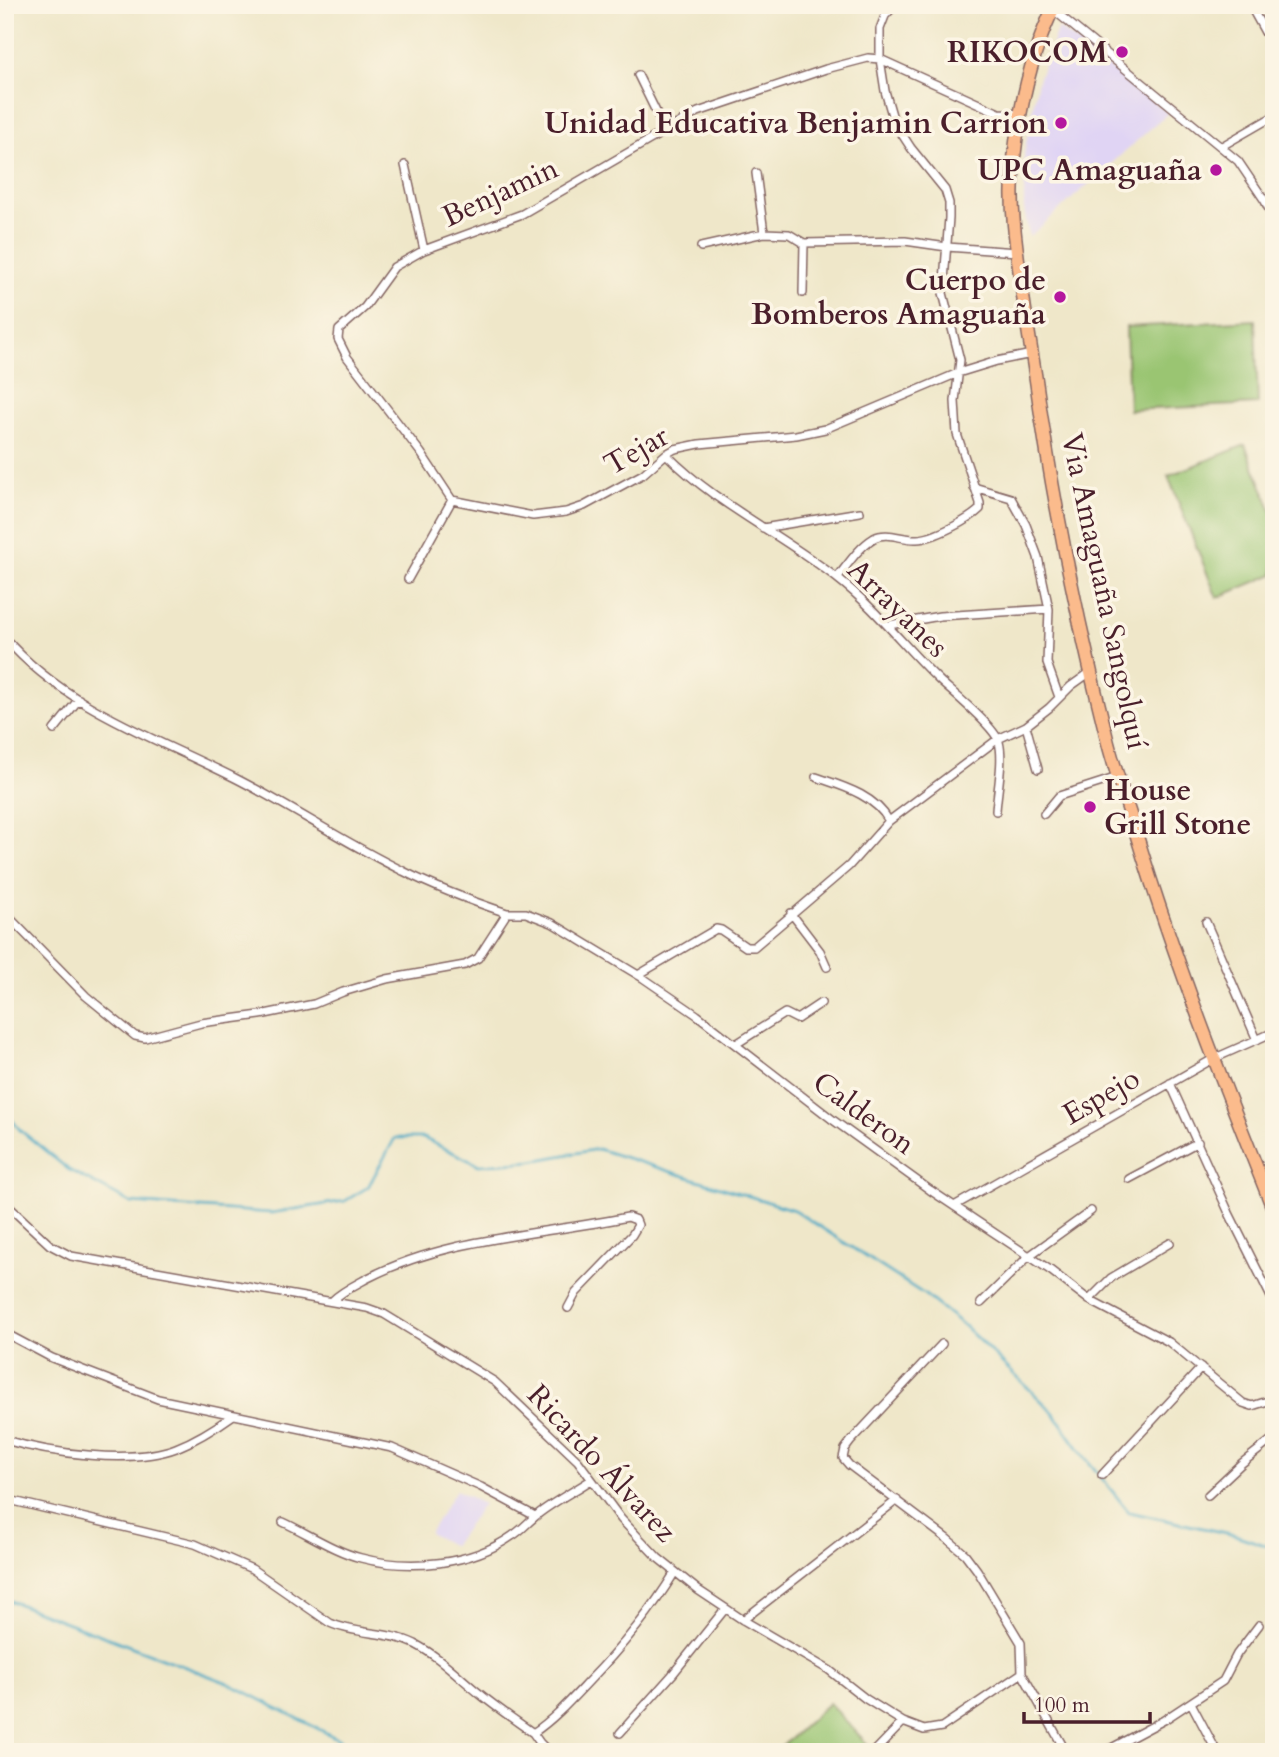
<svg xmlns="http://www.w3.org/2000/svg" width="1279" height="1757" font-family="Cardo,serif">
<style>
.built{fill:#e0d4f4}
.green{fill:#9ac572;stroke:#72724e;stroke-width:2}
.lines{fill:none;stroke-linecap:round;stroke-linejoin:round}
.stream{stroke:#45a8c5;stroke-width:2.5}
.minor-casing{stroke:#846562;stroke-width:10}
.trunk-casing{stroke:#846562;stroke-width:15}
.minor{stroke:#fff;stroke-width:7}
.trunk{stroke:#fbbb8c;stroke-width:12}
.poi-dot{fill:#b5179e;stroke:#fcf5e5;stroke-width:2.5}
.labels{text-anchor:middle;stroke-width:7;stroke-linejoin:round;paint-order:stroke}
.poi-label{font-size:30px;font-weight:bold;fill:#4a1f2b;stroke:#fcf5e5;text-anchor:end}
.street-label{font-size:30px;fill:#4a1f2b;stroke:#fcf5e5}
</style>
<rect width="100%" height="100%" fill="#fcf5e5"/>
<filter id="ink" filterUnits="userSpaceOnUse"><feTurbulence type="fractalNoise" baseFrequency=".0143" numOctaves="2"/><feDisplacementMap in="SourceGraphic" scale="14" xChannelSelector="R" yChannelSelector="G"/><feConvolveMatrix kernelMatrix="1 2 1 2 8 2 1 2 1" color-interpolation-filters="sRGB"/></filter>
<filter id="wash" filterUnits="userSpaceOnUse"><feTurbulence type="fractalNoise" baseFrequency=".00686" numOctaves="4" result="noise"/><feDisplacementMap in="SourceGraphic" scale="28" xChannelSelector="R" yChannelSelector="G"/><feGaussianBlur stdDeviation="1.57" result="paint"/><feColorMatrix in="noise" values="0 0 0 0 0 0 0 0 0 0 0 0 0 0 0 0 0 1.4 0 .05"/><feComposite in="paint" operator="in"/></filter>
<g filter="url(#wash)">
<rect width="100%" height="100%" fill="#efe7c9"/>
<path class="built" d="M 1058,28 L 1168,113 L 1029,237 L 1024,208 L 1024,154 L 1038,80 Z
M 456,1490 L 483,1504 L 453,1546 L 429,1533 Z"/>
<path class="green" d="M 1255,320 L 1258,404 L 1129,410 L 1126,327 Z
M 1245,445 L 1274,516 L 1274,574 L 1217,598 L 1168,476 Z
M 829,1703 L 869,1746 L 863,1752 L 776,1752 Z"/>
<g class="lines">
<path class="stream" d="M 5,1111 L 20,1130 L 69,1170 L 131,1203 L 271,1213 L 345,1201 L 368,1187 L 395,1138 L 423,1138 L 479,1165 L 532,1161 L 598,1149 L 794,1210 L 925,1295 L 963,1325 L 1053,1412 L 1084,1456 L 1129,1512 L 1235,1535 L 1274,1548
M 5,1599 L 228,1683 L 364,1752"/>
</g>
</g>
<g filter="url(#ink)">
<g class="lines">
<defs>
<path id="minor" d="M 1250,5 L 1271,43 L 1274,44
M 1051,8 L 1238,161 L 1265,201 L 1274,220
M 638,75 L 665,130
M 1021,114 L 999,113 L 880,59 L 868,58 L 826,69 L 698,112 L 522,214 L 424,250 L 394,267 L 365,307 L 339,330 L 338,339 L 347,357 L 421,453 L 452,500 L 533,516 L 566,512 L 584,506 L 643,474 L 666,454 L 675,449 L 699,444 L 796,435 L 825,429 L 958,373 L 997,361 L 1032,354
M 1222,146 L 1274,116
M 405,165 L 424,250
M 756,173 L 764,233
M 701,247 L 764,233 L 789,234 L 804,243 L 905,241 L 947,247 L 1017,252
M 803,293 L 804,243
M 666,454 C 716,505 783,535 838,579 C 877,609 905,648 940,681 C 953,693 995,727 999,742 C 1004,760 997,792 996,811
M 974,487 L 1011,498 L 1026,525 L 1038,557 L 1049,609 L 1047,663 L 1059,697
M 763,528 L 860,512
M 837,578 C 848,564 859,547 874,538 C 887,531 903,540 917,539 C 933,539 969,520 980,509 L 980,503 L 957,434 L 955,401 L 960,360 L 943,293 L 949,218 L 949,203 L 945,190 L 911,148 L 894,122 L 885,91 L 880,59 L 880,29 L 885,16 L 895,5
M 408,579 L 452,500
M 889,625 L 940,616 L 1049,609
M 5,638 C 64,707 156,738 235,778 C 292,807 345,843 403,871 C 436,888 471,901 507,913
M 1026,726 L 1038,769
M 54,730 L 79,699
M 816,777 C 842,786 875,795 889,821
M 1044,814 L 1059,796 L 1118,777
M 5,913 L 86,996 L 135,1036 L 145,1038 L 201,1023 L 260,1015 L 314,1004 L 343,992 L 387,979 L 465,965 L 478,958 L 507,913 L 526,913 L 552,923 L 643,978 L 697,1015 L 833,1120 L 930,1190 L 1050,1270 L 1089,1300 L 1169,1342 L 1243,1403 L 1252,1406 L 1274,1399
M 791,913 L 820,951 L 827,967
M 1206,922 L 1257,1040
M 638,975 L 716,929 L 721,930 L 746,947 L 754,947 L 849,866 L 889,821 L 998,739 L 1026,726 L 1049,708 L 1071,686 L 1092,671
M 736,1044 L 785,1013 L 797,1019 L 821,1003
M 1170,1083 L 1229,1213 L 1274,1303
M 1129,1179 L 1198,1142
M 5,1203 L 50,1245 L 71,1256 L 367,1308 L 384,1314 L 495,1382 L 578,1461 L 621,1519 L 658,1558 L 698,1590 L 743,1620 L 829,1670 L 866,1699 L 903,1722 L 924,1730 L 942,1727 L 1022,1673
M 954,1206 L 1213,1059 L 1274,1032
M 1089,1300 L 1111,1278 L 1170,1243
M 332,1301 C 342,1291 355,1285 368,1278 C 448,1237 541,1235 628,1217 L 636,1220 L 638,1225 L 632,1235 L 576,1293 L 568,1308
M 981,1303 L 1029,1256 L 1091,1211
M 5,1333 L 52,1358 L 158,1399 L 392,1448 L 481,1487 L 535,1516
M 942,1344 L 851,1441 L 845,1449 L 843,1458 L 849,1465 L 946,1538 L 965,1554 L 977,1570 L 1021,1643 L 1022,1673 L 1066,1752
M 5,1440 C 49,1453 132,1465 176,1448 C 196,1440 214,1429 232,1416
M 1102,1475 L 1201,1368
M 1208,1495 L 1242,1463 L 1274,1438
M 5,1499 L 195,1544 L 252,1569 L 330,1623 C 357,1635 388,1631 415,1644 C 440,1657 459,1677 480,1694 C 497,1708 515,1720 533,1733 C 554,1719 571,1700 588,1682 C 621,1648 650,1613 675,1572
M 283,1522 C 307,1533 336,1552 361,1558 C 410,1571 471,1565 512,1536 C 522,1530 528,1522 537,1515 C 553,1502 573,1492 591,1480
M 743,1620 L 897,1500
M 1191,1703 L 1217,1752
M 533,1733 L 540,1743 L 549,1752
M 620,1733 L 672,1675 L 725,1609
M 874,1752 L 903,1722
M 1104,1752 L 1164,1720 L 1223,1681 L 1237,1654 L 1259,1625"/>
<path id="trunk" d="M 1055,5 C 1025,64 1007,159 1014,225 C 1019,277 1028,329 1036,380 C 1053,503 1078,624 1108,743 C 1116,774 1127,804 1136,833 C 1175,962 1224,1086 1274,1211"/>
</defs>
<use href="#minor" class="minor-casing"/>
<use href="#trunk" class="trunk-casing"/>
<use href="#minor" class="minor"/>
<use href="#trunk" class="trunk"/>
</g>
</g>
<g class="poi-dot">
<circle cx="1122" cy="52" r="7"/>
<circle cx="1061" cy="123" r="7"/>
<circle cx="1216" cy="170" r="7"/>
<circle cx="1060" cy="297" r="7"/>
<circle cx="1090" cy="807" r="7"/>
</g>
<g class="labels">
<g class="poi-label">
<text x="1108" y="62">RIKOCOM</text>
<text x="1047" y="133">Unidad Educativa Benjamin Carrion</text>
<text x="1202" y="180">UPC Amaguaña</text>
<text x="1046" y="290">Cuerpo de<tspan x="1046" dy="34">Bomberos Amaguaña</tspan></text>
<text x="1104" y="800" text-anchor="start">House<tspan x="1104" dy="34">Grill Stone</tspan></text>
</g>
<g class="street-label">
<text transform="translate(500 192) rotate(-25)" y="10">Benjamin</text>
<text transform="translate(636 450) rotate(-30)" y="10">Tejar</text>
<text transform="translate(1105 591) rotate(78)" y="10">Via Amaguaña Sangolquí</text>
<text transform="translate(898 608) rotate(44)" y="10">Arrayanes</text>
<text transform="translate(1101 1096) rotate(-30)" y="10">Espejo</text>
<text transform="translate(864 1113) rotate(36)" y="10">Calderon</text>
<text transform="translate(602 1463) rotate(47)" y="10">Ricardo Álvarez</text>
</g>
</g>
<rect width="1279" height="1757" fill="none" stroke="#fcf5e5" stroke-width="28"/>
<path d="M1024 1712v10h126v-10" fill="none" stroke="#4a1f2b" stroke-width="3.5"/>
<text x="1034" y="1712" font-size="21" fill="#4a1f2b" stroke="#fcf5e5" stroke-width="5" paint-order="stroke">100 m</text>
</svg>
